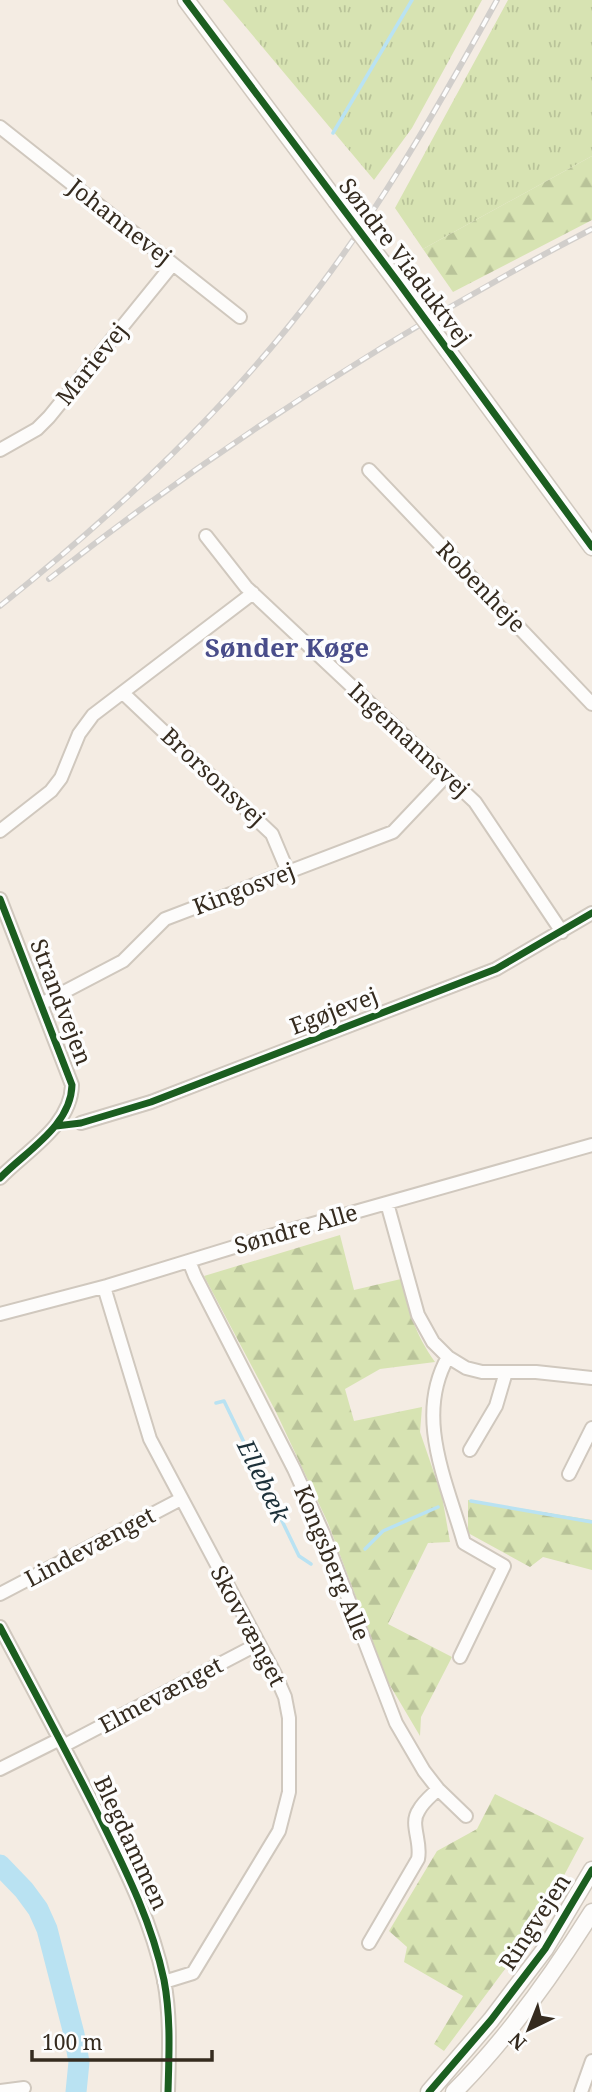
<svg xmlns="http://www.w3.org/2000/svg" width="592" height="2092" font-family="'Noto Serif',serif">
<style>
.grass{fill:url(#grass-tufts)}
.forest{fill:url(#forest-firs)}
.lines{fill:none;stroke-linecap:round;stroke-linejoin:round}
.stream{stroke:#b9e2f2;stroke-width:3.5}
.river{stroke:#b9e2f2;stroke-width:21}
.minor-casing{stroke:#d0c8be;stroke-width:16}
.major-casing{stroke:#d0c8be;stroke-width:19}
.minor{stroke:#fdfcfb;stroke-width:12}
.major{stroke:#fdfcfb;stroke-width:16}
.rail-casing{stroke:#d1cecb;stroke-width:6}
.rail{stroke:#fdfdfd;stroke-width:3.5;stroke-dasharray:10;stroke-linecap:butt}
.major-bridge-casing{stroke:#d0c8be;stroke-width:19;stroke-linecap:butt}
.major-bridge{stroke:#fdfcfb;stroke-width:16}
.cycleway-casing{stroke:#fdfdfd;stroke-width:11}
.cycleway{stroke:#1b5e20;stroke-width:7}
.labels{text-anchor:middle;stroke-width:7;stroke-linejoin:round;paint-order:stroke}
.street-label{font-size:23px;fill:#352b1f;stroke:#fdfdfd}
.water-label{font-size:24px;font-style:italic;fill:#1c3039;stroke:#fdfdfd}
.quarter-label{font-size:26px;font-weight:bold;fill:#494d8a;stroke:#fdfdfd}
</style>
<defs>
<pattern id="grass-tufts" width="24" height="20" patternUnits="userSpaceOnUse" patternTransform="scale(1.75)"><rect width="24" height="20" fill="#d7e3b2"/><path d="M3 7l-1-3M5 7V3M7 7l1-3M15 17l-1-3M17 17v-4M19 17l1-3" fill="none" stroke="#b9c399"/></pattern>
<pattern id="forest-firs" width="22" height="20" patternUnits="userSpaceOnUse" patternTransform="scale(1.75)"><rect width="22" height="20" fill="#d7e3b2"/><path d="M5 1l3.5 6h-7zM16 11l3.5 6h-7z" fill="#b9c399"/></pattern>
</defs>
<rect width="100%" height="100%" fill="#f4ece3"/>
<path class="grass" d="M 223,0 L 482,0 L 412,128 L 374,180 Z
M 508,0 L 592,0 L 592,156 L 423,249 L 395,208 Z"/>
<path class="forest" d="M 592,156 L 592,220 L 453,292 L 423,249 Z
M 340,1235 L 354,1290 L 401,1279 C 410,1313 414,1332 435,1362 L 380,1369 L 345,1389 L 354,1421 L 422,1407 L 420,1432 L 442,1496 L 450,1542 L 428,1543 L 388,1624 L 452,1657 L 421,1717 L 420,1736 L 388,1682 L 328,1523 L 276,1412 L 204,1276 Z
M 468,1500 L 592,1520 L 592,1570 L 543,1557 L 530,1567 L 468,1533 Z
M 495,1794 L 584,1838 L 537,1926 L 444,2051 L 434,2044 L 463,1996 L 404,1962 L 407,1947 L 389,1931 L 437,1851 L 477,1829 Z"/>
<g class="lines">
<path class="stream" d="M 333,133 L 412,0
M 216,1403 L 224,1401 L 299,1556 L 311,1564
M 471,1501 L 592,1522
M 365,1549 L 383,1531 L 438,1507"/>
<path class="river" d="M 0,1865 L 24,1890 L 38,1909 L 47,1929 L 74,2034 L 79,2062 L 76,2092"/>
<defs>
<path id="minor" d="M 0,127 L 240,317
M 0,450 L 37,429 L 49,417 L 173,264
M 369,470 L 592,704
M 206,536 L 246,587 L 475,802 L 562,932
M 123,693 L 272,834 L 288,872
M 0,831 L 51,791 L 61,778 L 79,734 L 93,715 L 253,593
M 0,899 L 72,1085 C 71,1126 26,1151 0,1178
M 41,1004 L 123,961 L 165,919 L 393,832 L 446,776
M 81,1123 L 151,1102 L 496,969 L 592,913
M 387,1203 L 418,1315 L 433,1342 L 448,1357 L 466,1368 L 482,1372 L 536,1372 L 592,1378
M 189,1261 L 195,1276 L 294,1469 L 323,1533 L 396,1723 L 424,1771 L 438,1789 L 466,1816
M 104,1287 L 150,1439 L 275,1674 L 285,1697 L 289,1718 L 289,1792 L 279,1831 L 193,1973 L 164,1982
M 0,1314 L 107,1286 L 270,1236 L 592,1145
M 448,1357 C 414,1417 447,1482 464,1543 L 504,1566 L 460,1657
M 470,1450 L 496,1406 L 506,1372
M 569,1474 L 592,1428
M 0,1594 L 181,1499
M 0,1627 C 33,1689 66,1750 97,1812 C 124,1867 151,1919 164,1980 C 171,2017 169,2055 168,2092
M 63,1746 L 258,1644
M 0,1769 L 60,1739
M 369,1943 L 418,1859 C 422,1841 409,1824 419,1810 C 423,1802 432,1795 438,1789
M 0,2091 L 24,2088
M 581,2092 L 592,2061"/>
<path id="major" d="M 186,0 L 336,201
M 382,262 L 406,294
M 448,351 L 592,547
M 429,2092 L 491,2020 L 545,1949 L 592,1870
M 454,2092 C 507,2039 552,1976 592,1912"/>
</defs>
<use href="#minor" class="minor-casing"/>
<use href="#major" class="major-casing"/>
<use href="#minor" class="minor"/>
<use href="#major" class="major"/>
<defs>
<path id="rail" d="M 49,579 C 219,445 400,329 592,229
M 0,606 C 105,522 204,431 289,326 C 371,225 435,113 497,0"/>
</defs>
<use href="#rail" class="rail-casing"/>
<use href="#rail" class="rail"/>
<defs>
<path id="major-bridge" d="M 336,201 L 382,262
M 406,294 L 448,351"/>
</defs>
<use href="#major-bridge" class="major-bridge-casing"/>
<use href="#major-bridge" class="major-bridge"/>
<defs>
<path id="cycleway" d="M 186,0 L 398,282 L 592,547
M 0,899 L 72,1085 C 71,1126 26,1151 0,1178
M 56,1126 L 81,1123 L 151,1102 L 496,969 L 592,913
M 0,1627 C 33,1689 66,1750 97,1812 C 124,1867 151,1919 164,1980 C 171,2017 169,2055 168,2092
M 429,2092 L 491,2020 L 545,1949 L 592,1870"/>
</defs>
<use href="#cycleway" class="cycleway-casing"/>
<use href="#cycleway" class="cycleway"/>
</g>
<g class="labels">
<g class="street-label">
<text transform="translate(120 222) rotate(38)" y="8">Johannevej</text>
<text transform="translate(405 262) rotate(53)" y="8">Søndre Viaduktvej</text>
<text transform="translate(92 364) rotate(-51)" y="8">Marievej</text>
<text transform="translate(481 587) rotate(46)" y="8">Robenheje</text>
<text transform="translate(409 740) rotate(43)" y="8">Ingemannsvej</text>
<text transform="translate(213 777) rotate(43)" y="8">Brorsonsvej</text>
<text transform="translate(244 889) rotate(-21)" y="8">Kingosvej</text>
<text transform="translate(61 1002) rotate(69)" y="8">Strandvejen</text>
<text transform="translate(334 1011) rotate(-21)" y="8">Egøjevej</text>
<text transform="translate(296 1229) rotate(-16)" y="8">Søndre Alle</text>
<text transform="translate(90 1547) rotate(-28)" y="8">Lindevænget</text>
<text transform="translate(332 1563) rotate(68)" y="8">Kongsberg Alle</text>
<text transform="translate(248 1626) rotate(62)" y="8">Skovvænget</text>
<text transform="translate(161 1695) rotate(-28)" y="8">Elmevænget</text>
<text transform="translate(131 1843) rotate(65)" y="8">Blegdammen</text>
<text transform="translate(535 1922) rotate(-57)" y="8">Ringvejen</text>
</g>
<g class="water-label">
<text transform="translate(263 1481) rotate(64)" y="8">Ellebæk</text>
</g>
<g class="quarter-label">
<text x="287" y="657">Sønder Køge</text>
</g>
</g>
<g transform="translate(529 2029) rotate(223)" stroke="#fdfdfd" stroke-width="5" paint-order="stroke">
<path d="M0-5L12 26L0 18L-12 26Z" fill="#352b1f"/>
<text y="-10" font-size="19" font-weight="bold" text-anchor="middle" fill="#352b1f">N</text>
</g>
<path d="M32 2050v10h180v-10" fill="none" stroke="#352b1f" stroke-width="3.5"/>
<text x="42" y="2050" font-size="21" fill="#352b1f" stroke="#fdfdfd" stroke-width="5" paint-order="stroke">100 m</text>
</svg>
